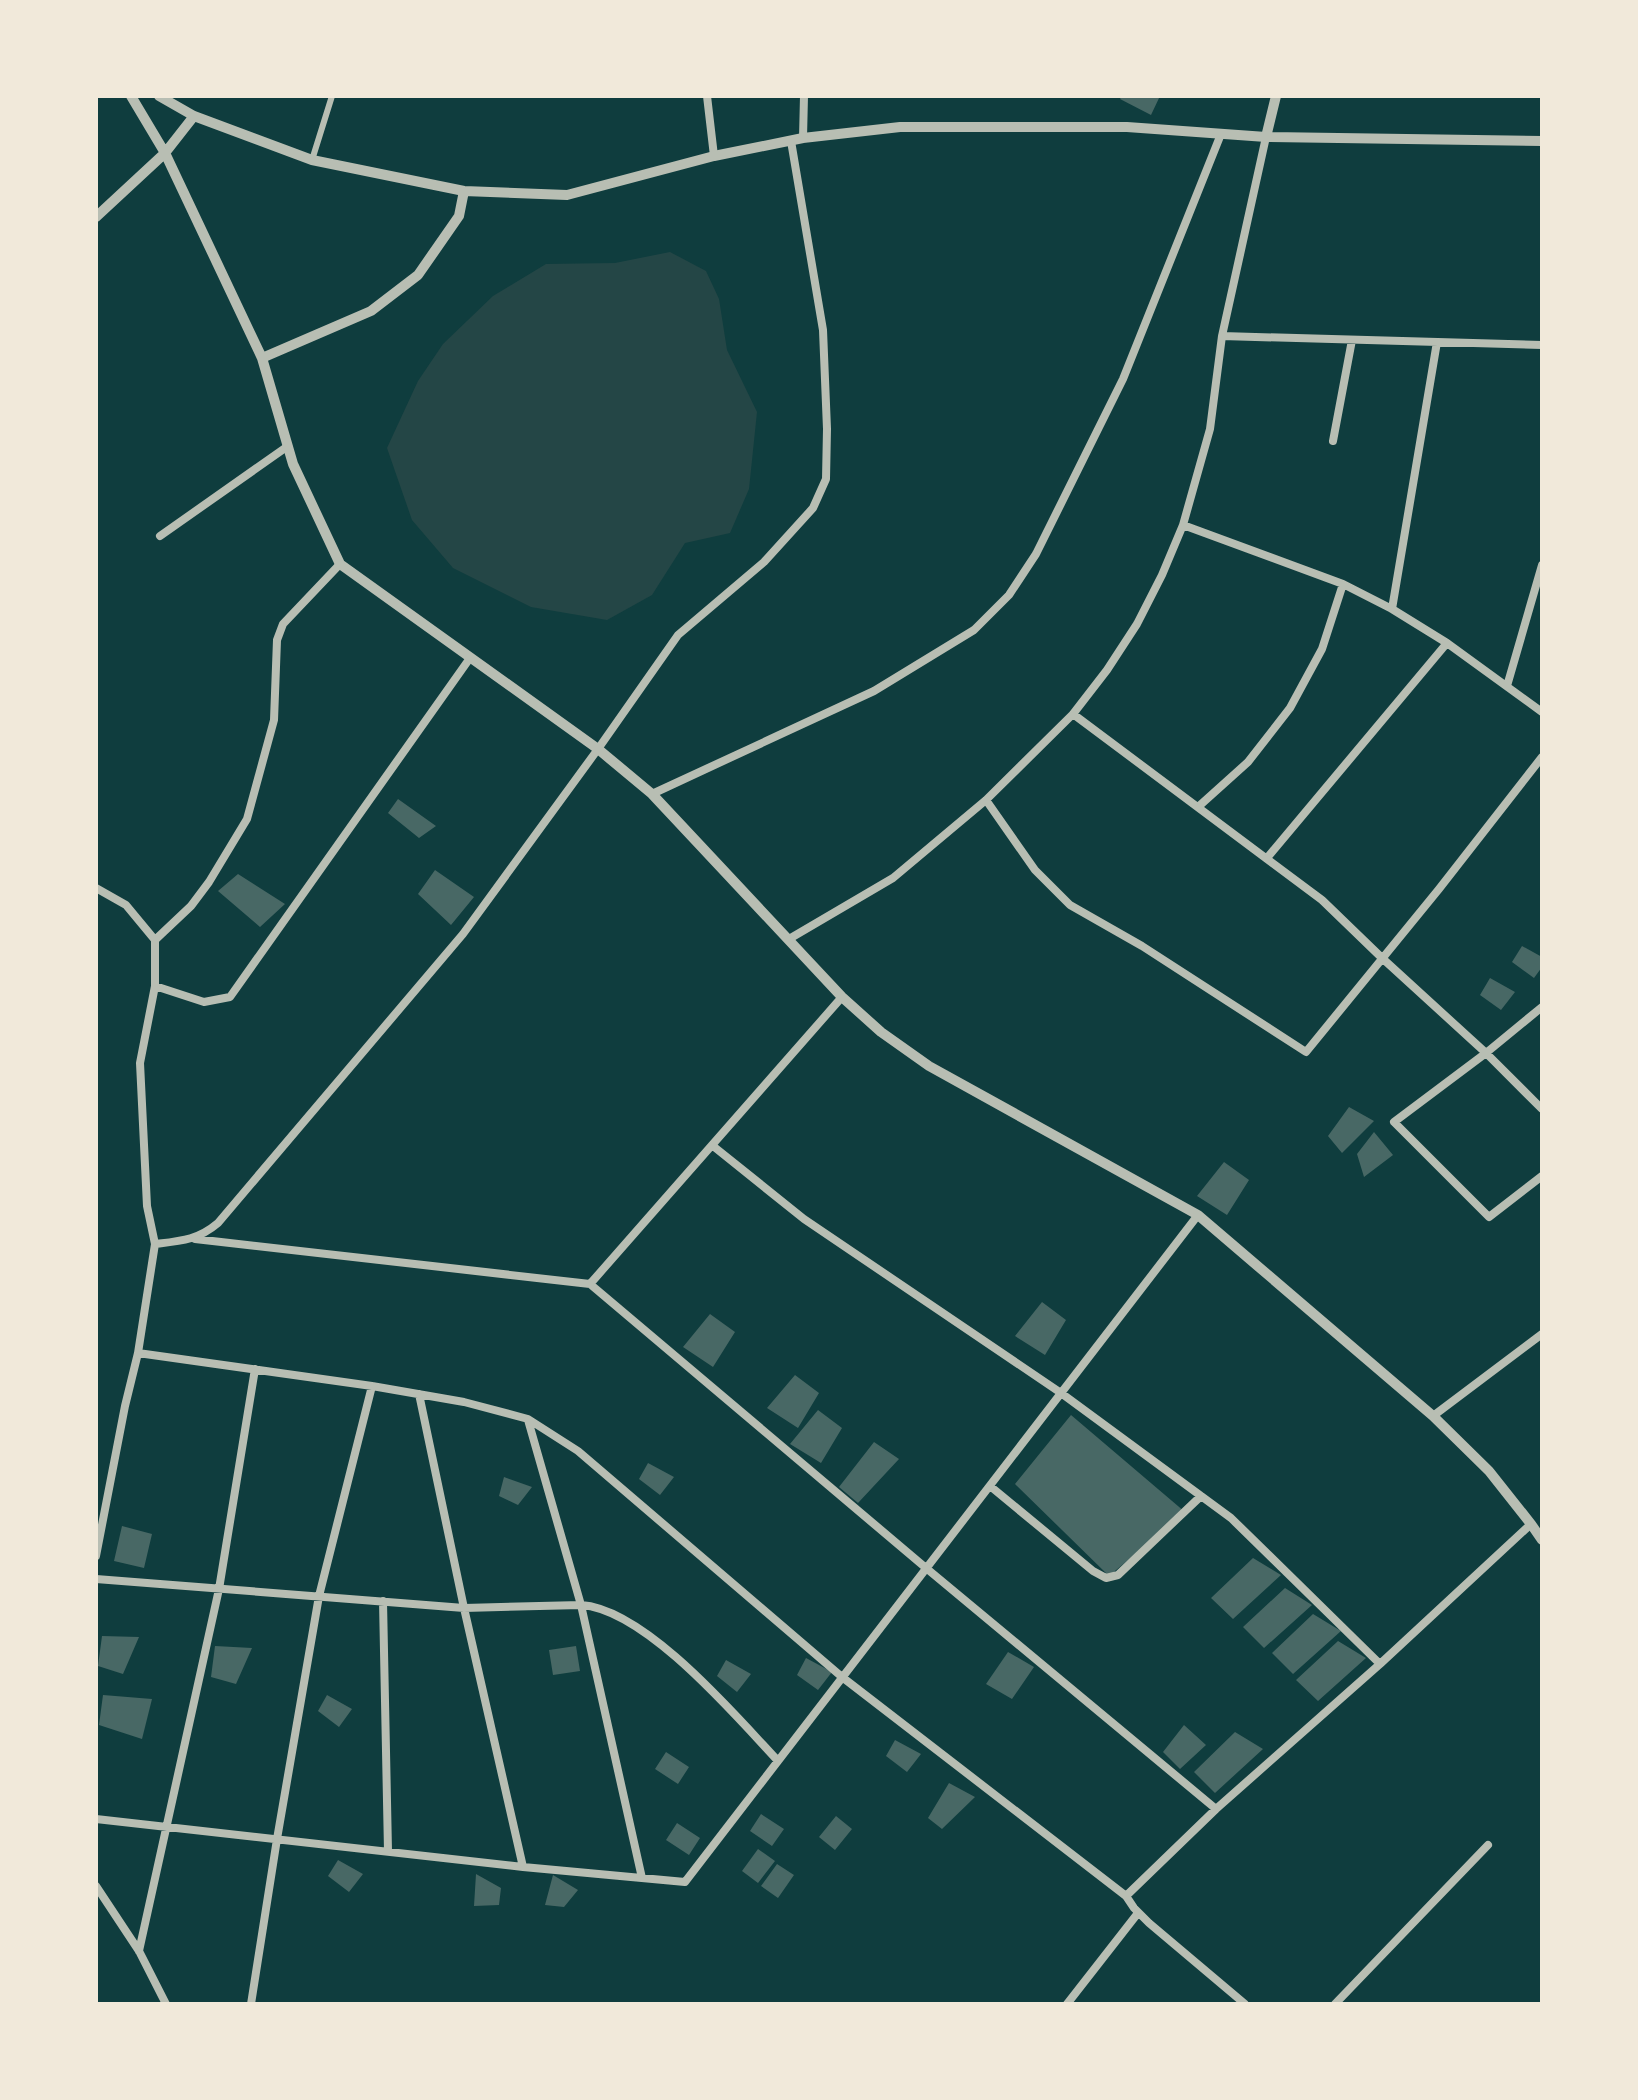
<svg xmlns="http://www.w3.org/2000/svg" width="1638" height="2100" font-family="Overpass,sans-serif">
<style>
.green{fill:#244646}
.building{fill:#486865}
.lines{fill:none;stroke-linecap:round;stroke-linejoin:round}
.pedestrian{stroke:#b8beb3;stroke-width:6}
.minor{stroke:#b8beb3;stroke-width:8}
.tertiary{stroke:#b8beb3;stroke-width:10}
</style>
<rect width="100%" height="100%" fill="#0f3d3e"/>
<path class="green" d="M 670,252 L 706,271 L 719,299 L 727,350 L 757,412 L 749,489 L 730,533 L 685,543 L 652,595 L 607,620 L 531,607 L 453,568 L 412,520 L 387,448 L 418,381 L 443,344 L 493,296 L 546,264 L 615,263 Z"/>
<path class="building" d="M 1122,96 L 1160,96 L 1151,115 L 1120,99 Z
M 398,799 L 436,826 L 419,838 L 388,813 Z
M 435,870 L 474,897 L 451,925 L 418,894 Z
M 238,874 L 285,904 L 260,927 L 218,891 Z
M 1522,946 L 1542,957 L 1542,967 L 1534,978 L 1512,962 Z
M 1490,978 L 1515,992 L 1501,1010 L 1480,995 Z
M 1349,1107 L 1374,1121 L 1342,1153 L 1328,1136 Z
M 1374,1132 L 1393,1155 L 1364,1177 L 1357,1154 Z
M 1224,1162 L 1249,1180 L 1227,1215 L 1197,1196 Z
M 1042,1302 L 1066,1320 L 1045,1355 L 1015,1336 Z
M 710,1314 L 735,1332 L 713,1367 L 683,1347 Z
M 795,1375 L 819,1393 L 798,1428 L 767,1408 Z
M 818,1410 L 842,1428 L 821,1463 L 790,1444 Z
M 1071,1415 L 1185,1512 L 1109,1576 L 1015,1484 Z
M 874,1442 L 899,1459 L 858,1503 L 839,1487 Z
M 648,1463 L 674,1477 L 660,1495 L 639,1479 Z
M 504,1477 L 532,1487 L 518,1505 L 499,1496 Z
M 122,1526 L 152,1534 L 144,1568 L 114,1561 Z
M 1253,1558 L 1281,1575 L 1233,1619 L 1211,1598 Z
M 1285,1588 L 1312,1605 L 1264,1648 L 1243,1627 Z
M 1313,1614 L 1341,1631 L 1293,1674 L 1272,1653 Z
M 102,1636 L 139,1637 L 123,1674 L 98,1666 Z
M 1338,1641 L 1366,1658 L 1318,1701 L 1296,1680 Z
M 215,1646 L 252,1648 L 236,1684 L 211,1677 Z
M 576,1646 L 580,1671 L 553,1675 L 549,1650 Z
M 1008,1652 L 1034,1667 L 1012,1699 L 986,1684 Z
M 806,1658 L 832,1672 L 818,1690 L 797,1675 Z
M 726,1660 L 751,1674 L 737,1692 L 717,1676 Z
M 103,1695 L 152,1699 L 142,1739 L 99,1725 Z
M 327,1695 L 352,1709 L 339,1727 L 318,1711 Z
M 1184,1725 L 1206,1745 L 1180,1769 L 1163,1752 Z
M 1235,1732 L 1263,1749 L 1215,1793 L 1194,1772 Z
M 895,1740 L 921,1754 L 907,1772 L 886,1756 Z
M 666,1752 L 689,1767 L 678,1784 L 655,1769 Z
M 949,1783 L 975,1797 L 942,1829 L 928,1818 Z
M 761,1814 L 784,1829 L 772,1846 L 750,1831 Z
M 836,1816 L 852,1829 L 835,1850 L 819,1837 Z
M 677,1823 L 700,1838 L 689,1855 L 666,1840 Z
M 758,1849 L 775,1861 L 758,1883 L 742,1871 Z
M 338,1860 L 363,1874 L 349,1892 L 328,1876 Z
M 777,1864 L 794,1875 L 778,1898 L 761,1886 Z
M 476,1874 L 501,1888 L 499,1905 L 474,1906 Z
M 553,1875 L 578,1890 L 564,1907 L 545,1905 Z"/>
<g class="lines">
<path class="pedestrian" d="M 312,160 L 332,96"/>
<path class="minor" d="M 707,96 L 714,156
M 803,138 L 804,96
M 1222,336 L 1542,345
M 1333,441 L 1352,340
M 1183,525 L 1343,584 L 1392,609 L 1447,643 L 1542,712
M 160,536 L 288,446
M 1392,609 L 1437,342
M 1507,686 L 1542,565
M 1073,714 L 1322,900 L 1382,958 L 1486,1053 L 1542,1109
M 652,794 L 874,691 L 974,630 L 1009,595 L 1036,554 L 1123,379 L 1221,134
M 986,800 L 1035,870 L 1070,905 L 1142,946 L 1306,1052 L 1439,889 L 1542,757
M 1198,807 L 1248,762 L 1290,708 L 1322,649 L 1343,584
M 1267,858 L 1447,643
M 96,888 L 126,905 L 155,940
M 789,939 L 893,878 L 986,800 L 1073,714 L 1107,670 L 1137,624 L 1162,575 L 1183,525 L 1210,429 L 1222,336 L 1266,137
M 155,940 L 191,906 L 209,882 L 247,819 L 274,720 L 277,640 L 283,624 L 340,564
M 155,986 L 204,1002 L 230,997 L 470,658
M 1542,1007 L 1486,1053 L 1394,1122 L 1489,1217 L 1542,1176
M 713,1146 L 804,1219 L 1061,1393 L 1231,1518 L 1380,1664
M 195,1239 L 590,1284 L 926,1568 L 1216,1809
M 155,1244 C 181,1241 198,1240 218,1223 L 463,934 L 598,749 L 678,635 L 764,562 L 813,508 L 826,479 L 827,429 L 823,330 L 791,141
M 590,1284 L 842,997
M 138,1353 L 372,1386 L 464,1402 L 528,1419 L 578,1451 L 842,1677 L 1126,1896 L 1216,1809 L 1380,1664 L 1531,1524
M 419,1394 L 464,1608 L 581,1605 C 645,1609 735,1715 778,1761
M 1433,1416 L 1542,1334
M 528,1420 L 581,1605 L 642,1878
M 990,1486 L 1093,1571 L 1106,1578 L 1118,1575 L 1201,1496
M 96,1556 L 125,1406 L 138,1353 L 155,1244 L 147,1206 L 140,1063 L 155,986 L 155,940
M 96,1579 L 464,1608 L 523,1867
M 383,1601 L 388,1851
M 96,1819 L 523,1867 L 685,1882 L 1198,1215
M 96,1886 L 139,1951 L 166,2004
M 1126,1896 L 1134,1908 L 1149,1923 L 1245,2004
M 139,1951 L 219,1589 L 255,1369
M 251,2004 L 277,1839 L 319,1596 L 372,1386
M 1067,2004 L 1138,1913
M 1335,2004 L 1488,1845"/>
<path class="tertiary" d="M 131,96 L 165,153 L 262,358 L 293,464 L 340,564 L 598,749 L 652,794 L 842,997 L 881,1032 L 929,1066 L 1198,1215 L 1433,1416 L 1489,1471 L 1531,1524 L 1542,1540
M 159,96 L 194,116 L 312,160 L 464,191 L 567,195 L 714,156 L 803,138 L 900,127 L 1127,127 L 1266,137 L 1542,141
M 1266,137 L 1276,96
M 96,217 L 165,153 L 194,116
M 262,358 L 371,311 L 418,275 L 459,216 L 464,191"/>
</g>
<rect width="1638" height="2100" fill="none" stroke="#f1e9da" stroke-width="196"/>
</svg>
